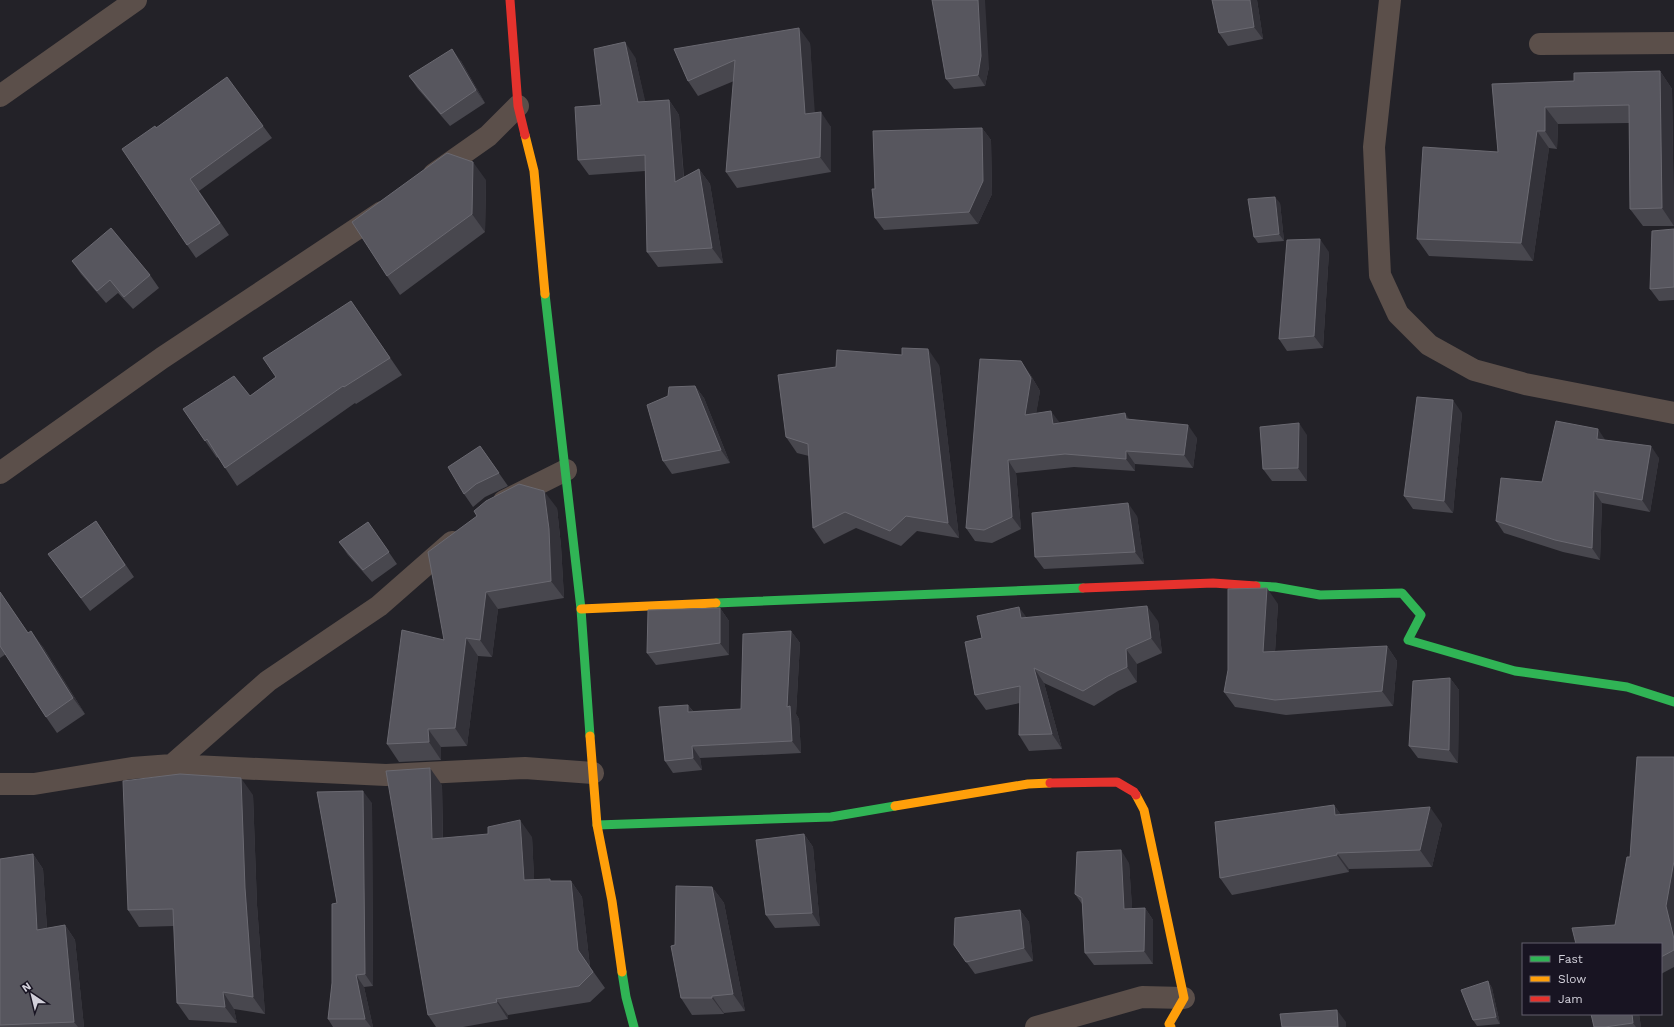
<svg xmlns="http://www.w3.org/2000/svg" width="1674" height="1027" font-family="'Work Sans',sans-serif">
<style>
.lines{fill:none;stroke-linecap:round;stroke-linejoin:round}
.street{stroke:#5b4f4a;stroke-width:22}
.fast{stroke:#30b455;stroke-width:9}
.slow{stroke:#ff9f0a;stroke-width:9}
.jam{stroke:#e5322d;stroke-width:9}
.wall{fill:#48474e}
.shaded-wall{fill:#333239}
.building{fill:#57565e;stroke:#6a6971}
</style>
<rect width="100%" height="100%" fill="#232228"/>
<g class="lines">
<path class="street" d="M 1390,0 L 1374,147 L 1380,275 L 1398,314 L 1429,345 L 1474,370 L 1525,384 L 1674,413
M 1540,44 L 1674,43
M 0,96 L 136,0
M 434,174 L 488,136 L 518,106
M 0,473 L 162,358 L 382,212
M 504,501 L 566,470
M 172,765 L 268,681 L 379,606 L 452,542
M 0,784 L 34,784 L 132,768 L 172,765 L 386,775 L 525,768 L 593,773
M 1036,1027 L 1142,997 L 1184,998"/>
<path class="fast" d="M 545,294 L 581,609 L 590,736
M 1256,586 L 1275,587 L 1320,595 L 1402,593 L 1421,615 L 1408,640 L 1515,671 L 1627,687 L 1674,702
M 716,603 L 1083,588
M 597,825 L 831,817 L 895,806
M 622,972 L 626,997 L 634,1027"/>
<path class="slow" d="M 525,135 L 534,171 L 545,294
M 581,609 L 716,603
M 590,736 L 597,825 L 612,901 L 622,972
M 1136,795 L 1144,810 L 1184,998 L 1169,1024 L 1171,1027
M 895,806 L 1028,784 L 1050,783"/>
<path class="jam" d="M 510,0 L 518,106 L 525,135
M 1083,588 L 1213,583 L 1256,586
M 1050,783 L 1117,782 L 1134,792 L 1136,795"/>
</g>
<path class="wall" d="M 1257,0 L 1263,39 L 1228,46 L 1219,33 Z
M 810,43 L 814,112 L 831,127 L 831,172 L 737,188 L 726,172 L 734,81 L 698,96 L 688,81 L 674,49 Z
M 635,57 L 645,102 L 669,100 L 679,115 L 684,177 L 699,169 L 710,184 L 723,263 L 658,267 L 647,252 L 645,171 L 589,175 L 578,160 L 601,105 Z
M 461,61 L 485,103 L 450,126 L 418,89 L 409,76 Z
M 989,67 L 985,86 L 954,89 L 946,79 Z
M 1660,71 L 1672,89 L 1674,226 L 1643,226 L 1630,209 L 1629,123 L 1558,124 L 1557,149 L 1549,148 L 1533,261 L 1429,256 L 1417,239 L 1498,152 L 1492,84 L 1574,81 Z
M 263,126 L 272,138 L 199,191 L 229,235 L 196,258 L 187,245 L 156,128 Z
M 982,128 L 991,140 L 992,194 L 978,224 L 884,230 L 875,218 L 875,189 Z
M 486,180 L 485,232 L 400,295 L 387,276 Z
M 1280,203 L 1284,241 L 1258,243 L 1254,237 Z
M 1674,229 L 1674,300 L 1659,301 L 1650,289 Z
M 1329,252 L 1323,348 L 1287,351 L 1279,339 Z
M 72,261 L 150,275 L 159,288 L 133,309 L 118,293 L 106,303 L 81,274 Z
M 351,301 L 402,375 L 356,404 L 355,403 L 237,486 L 218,457 L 217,458 L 183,409 L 250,396 L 276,377 Z
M 939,365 L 959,538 L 917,531 L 901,546 L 856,528 L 824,544 L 813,528 L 809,456 L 797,453 L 786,437 Z
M 1030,374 L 1040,391 L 1036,413 L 1060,423 L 1130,420 L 1197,438 L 1193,468 L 1135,464 L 1135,471 L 1074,467 L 1016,473 L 1021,529 L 992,543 L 975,541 L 966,528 Z
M 695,386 L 704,398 L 730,463 L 672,474 L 663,461 Z
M 1462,413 L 1453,513 L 1413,509 L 1404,496 Z
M 1307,435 L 1307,481 L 1272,481 L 1263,469 Z
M 1606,440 L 1659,458 L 1650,512 L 1602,503 L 1600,560 L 1563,552 L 1504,533 L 1496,521 L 1542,482 Z
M 480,446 L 508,486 L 485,497 L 473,507 L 464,494 Z
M 557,508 L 561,546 L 564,598 L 498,609 L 492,657 L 478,656 L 467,746 L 441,747 L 441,760 L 399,762 L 387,744 L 444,640 Z
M 1137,516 L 1144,564 L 1044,569 L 1035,557 Z
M 96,521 L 134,577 L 90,611 L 48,554 Z
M 368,522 L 397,564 L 372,582 L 348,555 L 339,542 Z
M 0,592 L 28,633 L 43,647 L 85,714 L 57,733 L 46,717 L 6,654 L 0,658 Z
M 1278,604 L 1275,652 L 1387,646 L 1397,661 L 1393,706 L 1286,715 L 1235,707 L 1224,692 Z
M 720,608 L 729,621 L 729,655 L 656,665 L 647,653 Z
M 1026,618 L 1158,621 L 1162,653 L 1137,664 L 1137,682 L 1118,691 L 1094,706 L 1044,683 L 1062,749 L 1029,751 L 1019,735 L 1020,703 L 986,710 L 975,695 L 982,638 Z
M 791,631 L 800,643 L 796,714 L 799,719 L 801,753 L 700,758 L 702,770 L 673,773 L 665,761 L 688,705 L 693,711 L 741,709 Z
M 1450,678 L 1459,690 L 1458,763 L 1418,758 L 1409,746 Z
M 1674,757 L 1674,967 L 1661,974 L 1661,944 L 1615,925 Z
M 442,785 L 443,838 L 532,837 L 534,879 L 552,881 L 571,881 L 582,897 L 590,967 L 605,988 L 590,1002 L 508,1015 L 508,1019 L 463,1027 L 436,1027 L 428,1015 Z
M 253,795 L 257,905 L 265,1014 L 234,1009 L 237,1023 L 189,1020 L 177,1003 L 174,926 L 139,927 L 128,910 Z
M 372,803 L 373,986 L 364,987 L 373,1027 L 333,1027 L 328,1019 L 332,983 L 337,903 Z
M 1334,805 L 1341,815 L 1442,824 L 1432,867 L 1349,869 L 1349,872 L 1232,895 L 1220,878 Z
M 804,834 L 813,847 L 820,926 L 775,928 L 766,915 Z
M 33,854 L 43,869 L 47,928 L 65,925 L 75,940 L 84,1027 L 0,1027 L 0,859 Z
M 1129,863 L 1132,908 L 1145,908 L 1153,920 L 1153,964 L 1094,965 L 1085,953 L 1082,904 L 1075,894 Z
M 712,887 L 724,903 L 745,1011 L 724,1013 L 724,1014 L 692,1015 L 681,998 L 675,945 Z
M 1020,910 L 1029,922 L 1033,961 L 975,974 L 954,945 Z
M 1488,981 L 1492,988 L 1500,1024 L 1477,1026 L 1473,1020 Z
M 1591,1014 L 1639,1014 L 1641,1027 L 1594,1027 Z"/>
<path class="shaded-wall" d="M 978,0 L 985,0 L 989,67 L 985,86 L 978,75 Z
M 1250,0 L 1257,0 L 1263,39 L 1254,27 Z
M 799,28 L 810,43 L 816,129 L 805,114 Z
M 625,42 L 635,57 L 649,117 L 638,102 Z
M 452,49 L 461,61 L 485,103 L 476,90 Z
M 1660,71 L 1672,89 L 1674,226 L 1662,208 Z
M 669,100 L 679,115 L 685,197 L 675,182 Z
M 1545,107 L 1558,124 L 1557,149 L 1545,131 Z
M 821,112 L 831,127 L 831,172 L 820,157 Z
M 982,128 L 991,140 L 992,194 L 978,224 L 969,212 Z
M 1537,131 L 1549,148 L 1533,261 L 1521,243 Z
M 473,162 L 486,180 L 485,232 L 472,214 Z
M 699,169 L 710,184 L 723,263 L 712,248 Z
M 1275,197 L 1280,203 L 1284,241 L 1279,234 Z
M 1320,239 L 1329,252 L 1323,348 L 1314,336 Z
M 928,349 L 939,365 L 959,538 L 948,523 Z
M 1021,361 L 1030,374 L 1040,391 L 1034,427 L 1025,415 Z
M 695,386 L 704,398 L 730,463 L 721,450 Z
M 1453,400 L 1462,413 L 1453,513 L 1444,501 Z
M 1051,411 L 1060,423 L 1053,424 Z
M 1125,413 L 1134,426 L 1126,419 Z
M 1299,423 L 1307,435 L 1307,481 L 1298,468 Z
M 1188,425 L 1197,438 L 1193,468 L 1184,455 Z
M 1598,429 L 1606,441 L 1597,439 Z
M 1651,446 L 1659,458 L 1650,512 L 1642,500 Z
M 1126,451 L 1135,464 L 1135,471 L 1126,459 Z
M 1008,460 L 1016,473 L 1021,529 L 1012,517 Z
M 544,491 L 557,508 L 561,546 L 564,598 L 551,581 Z
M 1594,491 L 1602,503 L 1600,560 L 1592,548 Z
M 1128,503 L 1137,516 L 1144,564 L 1135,552 Z
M 1267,588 L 1278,604 L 1274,667 L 1263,652 Z
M 486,592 L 498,609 L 492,657 L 480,640 Z
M 1147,606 L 1158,621 L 1162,653 L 1151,638 Z
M 1019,607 L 1030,622 L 1021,618 Z
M 720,608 L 729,621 L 729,655 L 720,643 Z
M 31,631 L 43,647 L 85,714 L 73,698 Z
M 791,631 L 800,643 L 796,714 L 799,719 L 801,753 L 792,741 L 787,707 Z
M 466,638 L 478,656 L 467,746 L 455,728 Z
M 1387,646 L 1397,661 L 1393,706 L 1382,691 Z
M 1126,649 L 1137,664 L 1137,682 L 1127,667 Z
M 1034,668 L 1044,683 L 1062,749 L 1052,734 Z
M 1450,678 L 1459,690 L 1458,763 L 1449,750 Z
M 688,705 L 697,717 L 688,712 Z
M 428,729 L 441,747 L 441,760 L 429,742 Z
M 692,746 L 700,758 L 702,770 L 693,758 Z
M 430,768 L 442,785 L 443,855 L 432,839 Z
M 241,778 L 253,795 L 257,905 L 265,1014 L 253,997 L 245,888 Z
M 363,791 L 372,803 L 373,986 L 365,974 Z
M 1334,805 L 1345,821 L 1335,815 Z
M 1430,807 L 1442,824 L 1432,867 L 1420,850 Z
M 520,820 L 532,837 L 535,896 L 524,880 Z
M 804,834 L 813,847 L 820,926 L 812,913 Z
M 1121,850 L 1129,863 L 1133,921 L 1124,909 Z
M 1337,853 L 1349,869 L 1349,872 L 1337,855 Z
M 33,854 L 43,869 L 48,945 L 37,930 Z
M 1674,861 L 1674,939 L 1666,906 Z
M 571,881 L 582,897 L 590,967 L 578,950 Z
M 712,887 L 724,903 L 745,1011 L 733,994 Z
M 1145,908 L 1153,920 L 1153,964 L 1144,951 Z
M 1020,910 L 1029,922 L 1033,961 L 1024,948 Z
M 65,925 L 75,940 L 84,1027 L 78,1027 L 74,1022 Z
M 356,975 L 364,987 L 373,1027 L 371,1027 L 365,1019 Z
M 1488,981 L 1492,988 L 1500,1024 L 1496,1017 Z
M 223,992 L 234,1009 L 237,1023 L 225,1007 Z
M 712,996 L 724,1013 L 724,1014 L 712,998 Z
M 496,999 L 508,1015 L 508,1019 L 497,1002 Z
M 1337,1010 L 1346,1022 L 1346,1027 L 1338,1027 Z
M 1632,1014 L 1639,1014 L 1641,1027 L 1636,1027 L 1633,1023 Z"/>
<path class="building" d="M 932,0 L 978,0 L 981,56 L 978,75 L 946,79 Z
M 1212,0 L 1250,0 L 1254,27 L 1219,33 Z
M 799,28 L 805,114 L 821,112 L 820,157 L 726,172 L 735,60 L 688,81 L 674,49 Z
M 625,42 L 638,102 L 669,100 L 675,182 L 699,169 L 712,248 L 647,252 L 645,155 L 578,160 L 575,107 L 601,105 L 594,49 Z
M 452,49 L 476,90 L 441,114 L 409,76 Z
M 1660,71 L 1662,208 L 1630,209 L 1629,105 L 1545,107 L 1545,131 L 1537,131 L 1521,243 L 1417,239 L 1423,147 L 1498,152 L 1492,84 L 1574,81 L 1574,73 Z
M 227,77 L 263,126 L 190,179 L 220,223 L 187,245 L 122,149 L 155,126 L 156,128 Z
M 982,128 L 983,181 L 969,212 L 875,218 L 872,189 L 875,189 L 873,131 Z
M 447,153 L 473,162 L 472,214 L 387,276 L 352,222 Z
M 1275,197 L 1279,234 L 1254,237 L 1248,199 Z
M 111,228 L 150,275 L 124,297 L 110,280 L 97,291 L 72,261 Z
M 1674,229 L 1674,287 L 1650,289 L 1652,231 Z
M 1320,239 L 1314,336 L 1279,339 L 1287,240 Z
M 351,301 L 390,358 L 344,387 L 343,386 L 225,468 L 207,439 L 205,441 L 183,409 L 234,376 L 250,396 L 276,377 L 263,358 Z
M 902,348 L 928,349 L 948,523 L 906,516 L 890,531 L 845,512 L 813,528 L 808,444 L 786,437 L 778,375 L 836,367 L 837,350 L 902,355 Z
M 980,359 L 1021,361 L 1031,378 L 1025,415 L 1051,411 L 1053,424 L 1125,413 L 1126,419 L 1188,425 L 1184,455 L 1126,451 L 1126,459 L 1065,454 L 1008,460 L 1012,517 L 984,530 L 966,528 Z
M 695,386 L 721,450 L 663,461 L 647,405 L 668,396 L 669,387 Z
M 1417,397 L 1453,400 L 1444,501 L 1404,496 Z
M 1556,421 L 1598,429 L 1597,439 L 1651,446 L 1642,500 L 1594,491 L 1592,548 L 1555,540 L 1496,521 L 1501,478 L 1542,482 Z
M 1299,423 L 1298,468 L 1263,469 L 1260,427 Z
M 480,446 L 499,473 L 476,484 L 464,494 L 448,467 Z
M 519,484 L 544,491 L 549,529 L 551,581 L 486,592 L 480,640 L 466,638 L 455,728 L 428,729 L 429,742 L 387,744 L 402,630 L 444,640 L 428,552 L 477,516 L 474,511 L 486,501 Z
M 1128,503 L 1135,552 L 1035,557 L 1032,513 Z
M 96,521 L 125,565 L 81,598 L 48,554 Z
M 368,522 L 389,552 L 363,570 L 339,542 Z
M 1267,588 L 1263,652 L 1387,646 L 1382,691 L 1275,700 L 1224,692 L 1228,670 L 1228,589 Z
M 0,592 L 28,633 L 31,631 L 73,698 L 46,717 L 0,646 Z
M 1147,606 L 1151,638 L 1126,649 L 1127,667 L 1108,676 L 1083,691 L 1034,668 L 1052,734 L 1019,735 L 1020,686 L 975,695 L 965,642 L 982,638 L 977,616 L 1019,607 L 1021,618 Z
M 720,608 L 720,643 L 647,653 L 648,610 Z
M 791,631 L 787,707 L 790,706 L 792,741 L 692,746 L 693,758 L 665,761 L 659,707 L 688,705 L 688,712 L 741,709 L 743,634 Z
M 1450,678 L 1449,750 L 1409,746 L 1413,681 Z
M 1637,757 L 1674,757 L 1674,861 L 1666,906 L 1674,939 L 1674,950 L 1661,957 L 1661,944 L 1576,944 L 1572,928 L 1615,925 L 1627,857 L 1630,857 Z
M 430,768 L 432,839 L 488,834 L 488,827 L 520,820 L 524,880 L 550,879 L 550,881 L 571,881 L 578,950 L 593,972 L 579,986 L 496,999 L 497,1002 L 428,1015 L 386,771 Z
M 180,774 L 241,778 L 245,888 L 253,997 L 223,992 L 225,1007 L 177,1003 L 173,909 L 128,910 L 123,781 Z
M 363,791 L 365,974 L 356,975 L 365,1019 L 328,1019 L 332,983 L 332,904 L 337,903 L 317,792 Z
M 1334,805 L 1335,815 L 1430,807 L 1420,850 L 1337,853 L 1337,855 L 1220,878 L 1215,822 Z
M 804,834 L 812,913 L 766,915 L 756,840 Z
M 1121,850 L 1124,909 L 1145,908 L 1144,951 L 1085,953 L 1082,898 L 1075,894 L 1077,852 Z
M 33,854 L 37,930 L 65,925 L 74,1022 L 0,1025 L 0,859 Z
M 676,886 L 712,887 L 733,994 L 712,996 L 712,998 L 681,998 L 671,946 L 675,945 Z
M 1020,910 L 1024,948 L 966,962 L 954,945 L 955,918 Z
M 1488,981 L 1496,1017 L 1473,1020 L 1461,990 Z
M 1337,1010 L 1338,1027 L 1282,1027 L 1280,1014 Z
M 1591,1014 L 1632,1014 L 1633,1023 L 1605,1027 L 1594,1027 Z"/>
<rect x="1522" y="943" width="140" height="72" fill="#181422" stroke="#625f6c"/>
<rect x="1530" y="956" width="20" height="6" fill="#30b455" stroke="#625f6c"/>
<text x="1558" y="963" font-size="12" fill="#d2d0da">Fast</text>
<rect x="1530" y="976" width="20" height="6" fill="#ff9f0a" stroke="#625f6c"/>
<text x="1558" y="983" font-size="12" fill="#d2d0da">Slow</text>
<rect x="1530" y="996" width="20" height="6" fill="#e5322d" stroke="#625f6c"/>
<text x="1558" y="1003" font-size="12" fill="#d2d0da">Jam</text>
<g transform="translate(32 995) rotate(325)" stroke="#181422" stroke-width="3" paint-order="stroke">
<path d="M0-3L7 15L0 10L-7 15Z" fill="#d2d0da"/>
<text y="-6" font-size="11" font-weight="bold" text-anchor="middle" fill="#d2d0da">N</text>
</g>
</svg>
